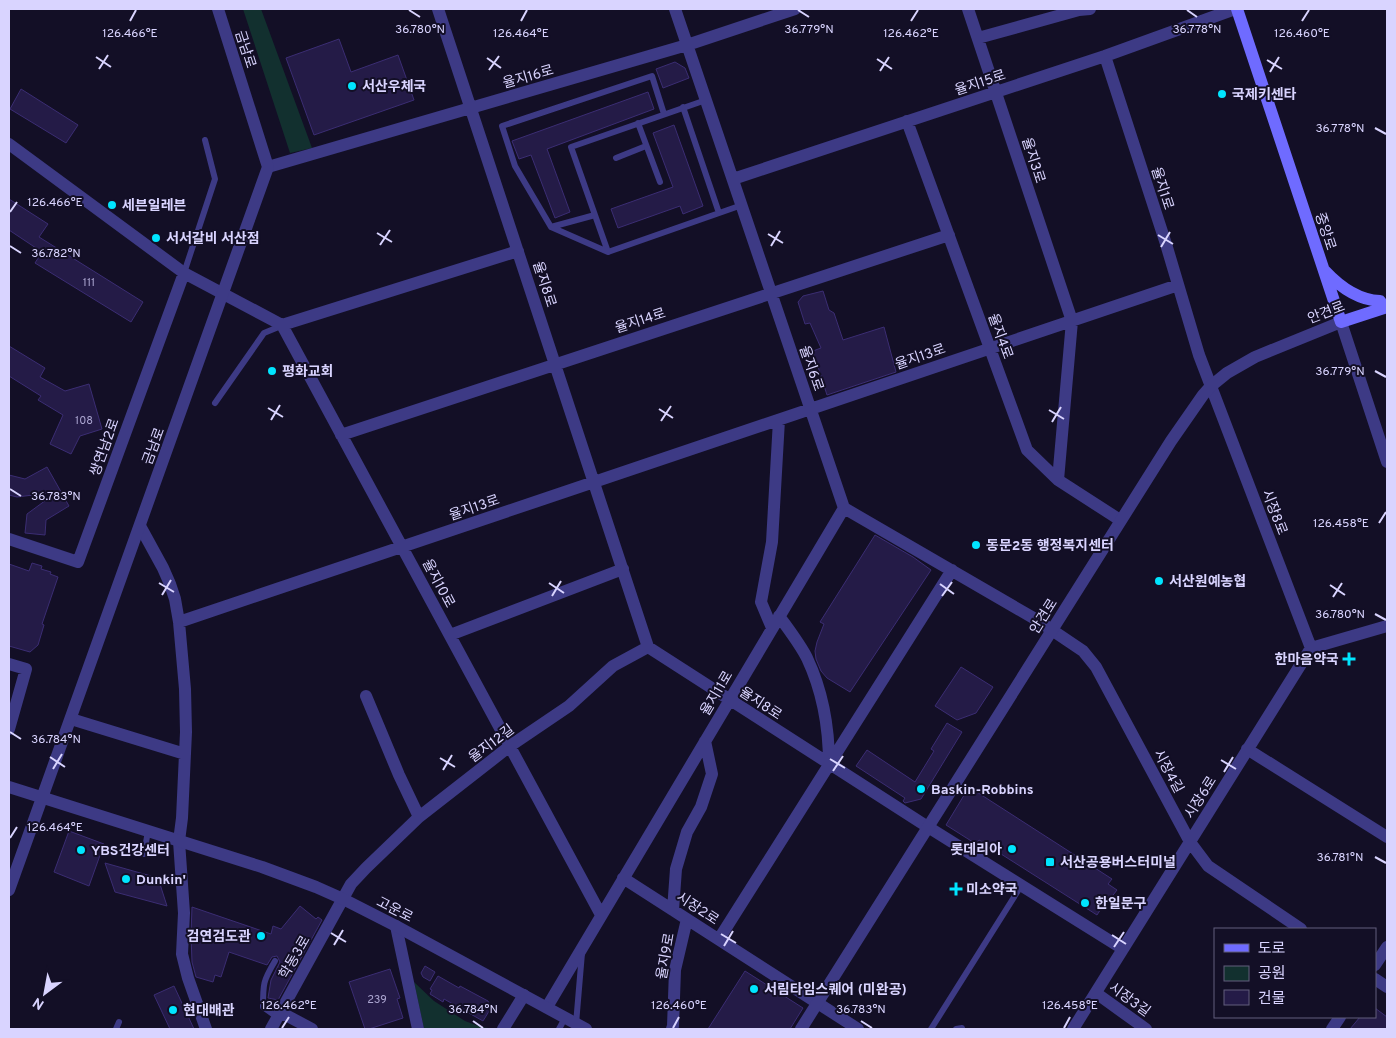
<svg xmlns="http://www.w3.org/2000/svg" width="1396" height="1038" font-family="Overpass,'Noto Sans KR',sans-serif">
<style>
.green{fill:#12302f}
.building{fill:#241b47;stroke:#3b2d73}
.lines{fill:none;stroke-linecap:round;stroke-linejoin:round}
.service{stroke:#3d3a85;stroke-width:6}
.minor{stroke:#3d3a85;stroke-width:12}
.tertiary{stroke:#3d3a85;stroke-width:12}
.secondary{stroke:#6f6bff;stroke-width:12}
.ticks{fill:none;stroke:#d9d4ff;stroke-width:2}
.poi-dot{fill:#00e5ff;stroke:#130f26;stroke-width:2}
.labels{text-anchor:middle;stroke-width:4;stroke-linejoin:round;paint-order:stroke}
.number-label{font-size:11px;fill:#aca6d1}
.street-label{font-size:14px;fill:#d9d4ff;stroke:#130f26}
.poi-label{font-size:14px;font-weight:bold;fill:#d9d4ff;stroke:#130f26;text-anchor:start}
.ticks-label{font-size:12px;text-anchor:middle;fill:#d9d4ff;stroke:#130f26;stroke-width:4;stroke-linejoin:round;paint-order:stroke}
</style>
<rect width="100%" height="100%" fill="#130f26"/>
<path class="green" d="M 243,9 L 261,9 L 312,148 L 290,153 Z
M 414,982 L 434,1001 L 465,1021 L 481,1027 L 496,1029 L 424,1029 Z"/>
<path class="building" d="M 339,39 L 351,72 L 398,55 L 414,100 L 314,135 L 286,58 Z
M 675,62 L 685,68 L 689,78 L 663,88 L 656,69 Z
M 21,89 L 78,125 L 66,143 L 10,109 Z
M 648,92 L 654,109 L 547,149 L 570,212 L 555,218 L 531,155 L 519,159 L 512,141 Z
M 674,125 L 703,206 L 683,214 L 680,206 L 618,228 L 611,209 L 673,187 L 653,133 Z
M 9,199 L 48,224 L 39,237 L 143,302 L 131,322 L 35,263 L 42,252 L 9,230 Z
M 823,291 L 829,310 L 834,313 L 843,340 L 884,327 L 896,372 L 827,395 L 813,351 L 821,348 L 810,323 L 805,324 L 798,302 L 803,296 Z
M 9,346 L 45,368 L 40,377 L 65,391 L 89,384 L 102,429 L 80,436 L 71,454 L 50,444 L 63,415 L 38,400 L 41,396 L 9,376 Z
M 47,467 L 69,506 L 46,520 L 45,535 L 25,533 L 27,514 L 57,492 L 17,497 L 9,495 L 9,475 L 25,479 Z
M 875,535 L 913,557 L 931,570 L 850,692 L 827,678 L 821,671 L 816,659 L 815,651 L 817,642 L 824,624 L 820,622 Z
M 32,563 L 42,566 L 41,569 L 51,572 L 50,574 L 58,577 L 42,624 L 44,625 L 38,645 L 30,652 L 9,646 L 9,564 L 29,571 Z
M 961,667 L 993,687 L 976,713 L 957,720 L 935,706 Z
M 947,723 L 962,732 L 921,799 L 905,803 L 903,801 L 905,798 L 856,766 L 867,750 L 915,782 L 934,751 L 931,749 Z
M 969,787 L 1112,879 L 1108,884 L 1117,890 L 1110,899 L 1108,898 L 1097,915 L 979,840 L 976,844 L 946,825 Z
M 69,831 L 104,844 L 89,886 L 54,872 Z
M 105,863 L 158,878 L 167,906 L 115,892 Z
M 300,906 L 316,919 L 318,917 L 322,920 L 278,1000 L 268,998 L 271,980 L 280,962 L 277,956 L 272,957 L 267,965 L 229,952 L 221,977 L 215,975 L 213,982 L 196,977 L 192,962 L 191,935 L 192,907 L 271,934 L 273,926 L 281,929 Z
M 425,966 L 435,972 L 430,981 L 423,977 L 421,973 Z
M 390,969 L 400,998 L 397,999 L 403,1018 L 369,1029 L 365,1029 L 349,982 Z
M 745,971 L 803,1008 L 790,1029 L 708,1029 Z
M 438,976 L 459,988 L 460,986 L 488,1001 L 491,1008 L 483,1021 L 444,999 L 443,1002 L 430,994 L 432,990 L 430,989 Z
M 174,986 L 194,1029 L 170,1029 L 154,995 Z
M 1375,1008 L 1387,1017 L 1387,1029 L 1350,1029 L 1360,1017 L 1375,1017 Z"/>
<g class="lines">
<path class="service" d="M 706,100 L 571,147 L 608,252 L 742,205
M 683,107 L 719,213
M 638,123 L 660,182
M 616,158 L 646,146
M 551,227 L 595,215
M 608,252 L 551,227 L 515,166 L 502,126 L 652,76 L 664,114
M 184,273 L 215,179 L 205,140
M 215,403 L 264,333 L 281,326
M 144,854 L 148,831
M 275,961 C 263,981 263,984 263,1007 L 277,1017
M 576,1024 L 582,953
M 116,1029 L 119,1022
M 559,1029 L 565,1018
M 931,1029 L 1021,886
M 956,1029 L 962,1028"/>
<path class="minor" d="M 438,9 L 648,647 L 920,822 L 1123,949
M 675,9 L 844,508 L 1037,620 L 1083,651 L 1096,667 L 1190,842 L 1208,866 L 1301,929
M 968,9 L 1072,321 L 1058,480
M 978,38 L 1079,10 L 1090,9
M 1105,56 L 1166,244 L 1199,355 L 1311,648
M 907,121 L 1027,450 L 1058,480 L 1120,520
M 9,144 L 184,273 L 282,325 L 601,915
M 268,167 L 687,45 L 795,9
M 733,179 L 1105,56 L 1235,9
M 282,325 L 518,251
M 341,435 L 949,235
M 140,526 L 163,568 L 170,584 L 175,599 L 179,622 L 185,689 L 186,732 L 182,818 L 179,841 L 184,913 L 182,954 L 188,978 L 206,1029
M 9,539 L 78,562 L 184,273
M 779,616 C 789,630 800,644 807,658 C 823,692 829,728 829,764
M 179,622 L 1178,285
M 772,628 L 761,602 L 772,542 L 779,420
M 450,635 L 623,569
M 9,664 L 26,669 L 9,729
M 366,696 L 399,775 L 419,817
M 71,719 L 185,754
M 1247,749 L 1387,837
M 623,878 L 858,1029
M 673,910 L 676,869 L 687,832 L 701,807 L 712,774 L 705,741
M 396,926 L 418,1029
M 719,939 L 952,570
M 1375,965 L 1387,947
M 1375,979 L 1387,987
M 1096,993 L 1146,1029
M 547,1007 L 844,508
M 280,1012 L 312,1029
M 271,1029 L 351,884 L 366,868 L 419,817 L 510,746 L 569,706 L 613,666 L 648,647
M 503,1029 L 524,995
M 672,1029 L 673,1026 L 675,970 L 687,919
M 1073,1029 L 1311,648 L 1387,626
M 1332,1029 L 1340,1017"/>
<path class="tertiary" d="M 9,787 L 262,867 L 316,887 L 343,899 L 396,926 L 586,1029
M 9,890 L 268,167 L 218,9
M 801,1029 L 1171,441 L 1203,395 L 1211,386 L 1227,373 L 1255,357 L 1341,322 L 1387,462"/>
<path class="secondary" d="M 1237,9 L 1341,322 L 1387,307
M 1325,271 C 1339,286 1358,300 1380,301 L 1384,308"/>
</g>
<path class="ticks" d="M 409,10 L 420,17M 798,10 L 809,17M 1187,10 L 1197,17M 130,21 L 136,10M 521,21 L 527,10M 911,21 L 918,10M 1302,21 L 1309,10M 96,57 L 111,67M 487,58 L 501,68M 877,59 L 892,69M 1267,60 L 1282,69M 99,69 L 108,55M 489,70 L 499,56M 880,71 L 889,57M 1270,72 L 1279,57M 1375,128 L 1386,134M 10,212 L 17,202M 377,233 L 392,242M 768,234 L 783,243M 1158,235 L 1173,244M 380,245 L 390,230M 10,246 L 21,253M 771,246 L 780,231M 1161,247 L 1170,232M 1375,371 L 1386,377M 268,408 L 283,417M 659,409 L 673,418M 1049,410 L 1064,419M 271,420 L 280,405M 661,421 L 671,406M 1052,422 L 1061,407M 10,489 L 21,496M 1379,523 L 1386,512M 159,583 L 174,592M 549,583 L 564,593M 940,584 L 954,594M 1330,585 L 1345,595M 162,595 L 171,580M 552,596 L 561,581M 942,596 L 952,582M 1333,597 L 1342,583M 1375,614 L 1386,620M 10,732 L 21,739M 50,757 L 65,767M 440,758 L 455,767M 830,759 L 845,768M 1221,760 L 1236,769M 53,769 L 62,754M 443,770 L 452,755M 833,771 L 843,756M 1224,772 L 1233,757M 10,838 L 17,827M 1375,857 L 1386,863M 331,933 L 346,942M 721,934 L 736,943M 1112,935 L 1126,944M 334,945 L 343,930M 724,946 L 733,931M 1114,947 L 1124,932M 473,1021 L 483,1028M 861,1021 L 872,1028M 282,1028 L 289,1017M 673,1028 L 679,1017M 1064,1028 L 1070,1017"/>
<g class="poi-dot">
<circle cx="352" cy="86" r="5"/>
<circle cx="1222" cy="94" r="5"/>
<circle cx="112" cy="205" r="5"/>
<circle cx="156" cy="238" r="5"/>
<circle cx="272" cy="371" r="5"/>
<circle cx="976" cy="545" r="5"/>
<circle cx="1159" cy="581" r="5"/>
<path d="M1346.5 651.5h5v5h5v5h-5v5h-5v-5h-5v-5h5z"/>
<circle cx="921" cy="789" r="5"/>
<circle cx="1012" cy="849" r="5"/>
<circle cx="81" cy="850" r="5"/>
<rect x="1045" y="857" width="10" height="10" rx="2.5"/>
<circle cx="126" cy="879" r="5"/>
<path d="M953.5 881.5h5v5h5v5h-5v5h-5v-5h-5v-5h5z"/>
<circle cx="1085" cy="903" r="5"/>
<circle cx="261" cy="936" r="5"/>
<circle cx="754" cy="989" r="5"/>
<circle cx="173" cy="1010" r="5"/>
</g>
<g class="labels">
<g class="number-label">
<text x="89" y="286">111</text>
<text x="84" y="424">108</text>
<text x="377" y="1003">239</text>
</g>
<g class="street-label">
<text transform="translate(246 49) rotate(72)" y="5">금남로</text>
<text transform="translate(528 76) rotate(-16)" y="5">율지16로</text>
<text transform="translate(980 82) rotate(-18)" y="5">율지15로</text>
<text transform="translate(1034 160) rotate(72)" y="5">율지3로</text>
<text transform="translate(1163 188) rotate(72)" y="5">율지1로</text>
<text transform="translate(1326 231) rotate(72)" y="5">중앙로</text>
<text transform="translate(545 284) rotate(72)" y="5">율지8로</text>
<text transform="translate(1326 312) rotate(-21)" y="5">안견로</text>
<text transform="translate(640 320) rotate(-18)" y="5">율지14로</text>
<text transform="translate(1001 336) rotate(70)" y="5">율지4로</text>
<text transform="translate(920 356) rotate(-19)" y="5">율지13로</text>
<text transform="translate(812 368) rotate(71)" y="5">율지6로</text>
<text transform="translate(153 446) rotate(-70)" y="5">금남로</text>
<text transform="translate(104 447) rotate(-70)" y="5">쌍연남2로</text>
<text transform="translate(474 507) rotate(-19)" y="5">율지13로</text>
<text transform="translate(1275 512) rotate(69)" y="5">시장8로</text>
<text transform="translate(439 583) rotate(62)" y="5">율지10로</text>
<text transform="translate(1043 616) rotate(-58)" y="5">안견로</text>
<text transform="translate(716 693) rotate(-59)" y="5">율지11로</text>
<text transform="translate(761 703) rotate(33)" y="5">율지8로</text>
<text transform="translate(491 743) rotate(-37)" y="5">율지12길</text>
<text transform="translate(1169 771) rotate(62)" y="5">시장4길</text>
<text transform="translate(1200 797) rotate(-58)" y="5">시장6로</text>
<text transform="translate(698 908) rotate(33)" y="5">시장2로</text>
<text transform="translate(395 909) rotate(27)" y="5">고운로</text>
<text transform="translate(665 956) rotate(-80)" y="5">율지9로</text>
<text transform="translate(294 957) rotate(-60)" y="5">학동3로</text>
<text transform="translate(1130 999) rotate(36)" y="5">시장3길</text>
</g>
<g class="poi-label">
<text x="362" y="91">서산우체국</text>
<text x="1232" y="99">국제키센타</text>
<text x="122" y="210">세븐일레븐</text>
<text x="166" y="243">서서갈비 서산점</text>
<text x="282" y="376">평화교회</text>
<text x="986" y="550">동문2동 행정복지센터</text>
<text x="1169" y="586">서산원예농협</text>
<text x="1339" y="664" text-anchor="end">한마음약국</text>
<text x="931" y="794">Baskin-Robbins</text>
<text x="1002" y="854" text-anchor="end">롯데리아</text>
<text x="91" y="855">YBS건강센터</text>
<text x="1060" y="867">서산공용버스터미널</text>
<text x="136" y="884">Dunkin'</text>
<text x="966" y="894">미소약국</text>
<text x="1095" y="908">한일문구</text>
<text x="251" y="941" text-anchor="end">검연검도관</text>
<text x="764" y="994">서림타임스퀘어 (미완공)</text>
<text x="183" y="1015">현대배관</text>
</g>
</g>
<g class="ticks-label">
<text x="420" y="33">36.780°N</text>
<text x="809" y="33">36.779°N</text>
<text x="1197" y="33">36.778°N</text>
<text x="130" y="37">126.466°E</text>
<text x="521" y="37">126.464°E</text>
<text x="911" y="37">126.462°E</text>
<text x="1302" y="37">126.460°E</text>
<text x="1340" y="132">36.778°N</text>
<text x="55" y="206">126.466°E</text>
<text x="56" y="257">36.782°N</text>
<text x="1340" y="375">36.779°N</text>
<text x="56" y="500">36.783°N</text>
<text x="1341" y="527">126.458°E</text>
<text x="1340" y="618">36.780°N</text>
<text x="56" y="743">36.784°N</text>
<text x="55" y="831">126.464°E</text>
<text x="1340" y="861">36.781°N</text>
<text x="289" y="1009">126.462°E</text>
<text x="679" y="1009">126.460°E</text>
<text x="1070" y="1009">126.458°E</text>
<text x="473" y="1013">36.784°N</text>
<text x="861" y="1013">36.783°N</text>
</g>
<rect width="1396" height="1038" fill="none" stroke="#d9d4ff" stroke-width="20"/>
<rect x="1214" y="928" width="162" height="90" fill="#130f26" stroke="#625e7d"/>
<rect x="1224" y="944" width="25" height="8" fill="#6f6bff" stroke="#625e7d"/>
<text x="1258" y="953" font-size="15" fill="#d9d4ff">도로</text>
<rect x="1224" y="966" width="25" height="15" fill="#12302f" stroke="#625e7d"/>
<text x="1258" y="978" font-size="15" fill="#d9d4ff">공원</text>
<rect x="1224" y="990" width="25" height="15" fill="#241b47" stroke="#625e7d"/>
<text x="1258" y="1003" font-size="15" fill="#d9d4ff">건물</text>
<g transform="translate(45 993) rotate(212)" stroke="#130f26" stroke-width="4" paint-order="stroke">
<path d="M0-4L9 19L0 12L-9 19Z" fill="#d9d4ff"/>
<text y="-8" font-size="14" font-weight="bold" text-anchor="middle" fill="#d9d4ff">N</text>
</g>
</svg>
